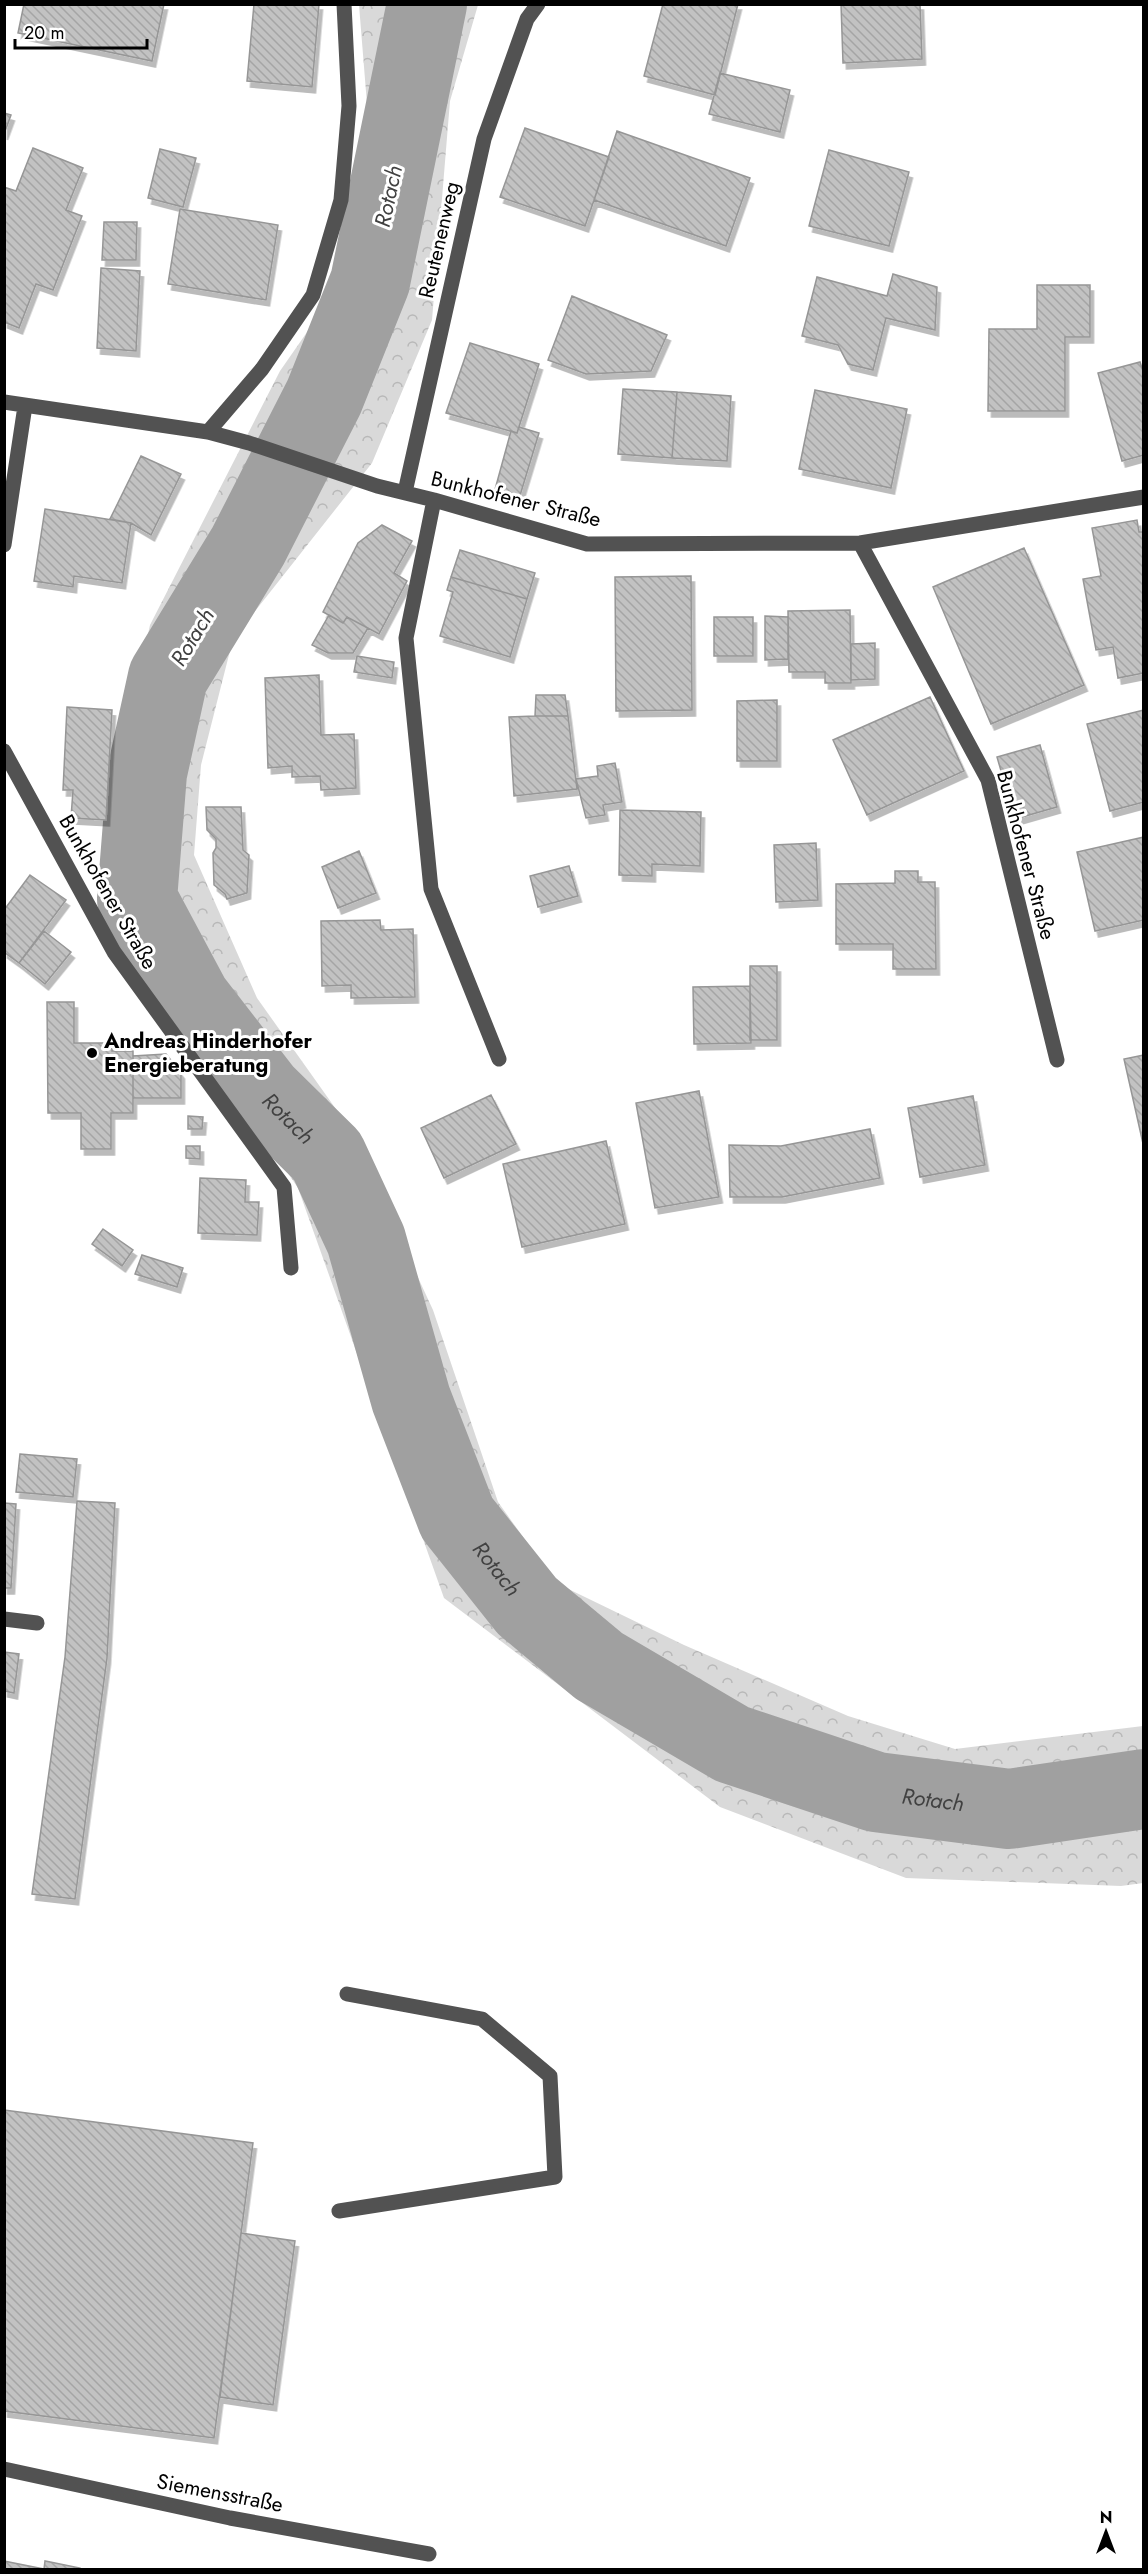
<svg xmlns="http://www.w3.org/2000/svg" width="1148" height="2574" font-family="Jost,sans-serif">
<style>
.forest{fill:url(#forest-crowns)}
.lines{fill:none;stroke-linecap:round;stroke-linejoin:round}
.river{stroke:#a0a0a0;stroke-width:80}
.building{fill:url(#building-back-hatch);stroke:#969696;stroke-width:1.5;filter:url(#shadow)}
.minor{stroke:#525252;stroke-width:15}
.poi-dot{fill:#000;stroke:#fff;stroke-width:2}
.labels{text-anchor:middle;stroke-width:6;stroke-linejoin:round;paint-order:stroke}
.street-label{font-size:21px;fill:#000;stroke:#fff}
.poi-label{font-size:21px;font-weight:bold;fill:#000;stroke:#fff;text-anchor:start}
.water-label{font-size:22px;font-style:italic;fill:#414141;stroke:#fff}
</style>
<defs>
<pattern id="forest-crowns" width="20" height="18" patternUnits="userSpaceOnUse" patternTransform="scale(1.5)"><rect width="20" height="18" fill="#d9d9d9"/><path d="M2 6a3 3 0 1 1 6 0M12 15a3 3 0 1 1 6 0" fill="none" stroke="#b8b8b8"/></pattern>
<pattern id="building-back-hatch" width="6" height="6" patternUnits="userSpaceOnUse" patternTransform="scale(1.5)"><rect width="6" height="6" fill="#c2c2c2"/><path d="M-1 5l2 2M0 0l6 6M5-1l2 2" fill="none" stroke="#a5a5a5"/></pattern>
<filter id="shadow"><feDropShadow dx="3.5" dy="6" stdDeviation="0" flood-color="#0004"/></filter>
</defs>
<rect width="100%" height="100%" fill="#fff"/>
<path class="forest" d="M 359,5 L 478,5 L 450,101 L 432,320 L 372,463 L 233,639 L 201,765 L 194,855 L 257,998 L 348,1126 L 433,1310 L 498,1502 L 556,1583 L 684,1645 L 848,1716 L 955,1749 L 1143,1726 L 1143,1883 L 1121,1886 L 906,1878 L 720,1807 L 444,1598 L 298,1188 L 138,952 L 102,843 L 150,625 L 280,371 L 330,299 L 360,200 L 367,104 Z"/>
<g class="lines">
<path class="river" id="s1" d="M 427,4 L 370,282 L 324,397 L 248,546 L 168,677 L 147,773 L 137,899 L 191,1000 L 263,1093 L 327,1156 L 366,1240 L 411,1399 L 457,1518 L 527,1606 L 599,1666 L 732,1744 L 876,1792 L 1009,1809 L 1144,1789"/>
</g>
<path class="building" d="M 24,4 L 164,4 L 152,61 L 18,33 Z
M 254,4 L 319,4 L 312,87 L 247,81 Z
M 663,4 L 738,4 L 715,95 L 644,76 Z
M 841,4 L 920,4 L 922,59 L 843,63 Z
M 720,73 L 790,90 L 780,132 L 709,114 Z
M 4,113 L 11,115 L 4,134 Z
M 525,128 L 609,157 L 585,226 L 500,197 Z
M 617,131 L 750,178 L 726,246 L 594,200 Z
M 33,148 L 83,168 L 66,210 L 82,216 L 53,290 L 36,284 L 19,328 L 4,322 L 4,187 L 16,191 Z
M 160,149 L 196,158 L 183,207 L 148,198 Z
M 829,150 L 909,172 L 889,246 L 809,226 Z
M 180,209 L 278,225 L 266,300 L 168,284 Z
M 104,222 L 137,222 L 136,260 L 102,260 Z
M 101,268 L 140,271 L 136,351 L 97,348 Z
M 893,274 L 937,287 L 935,330 L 886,318 L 873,370 L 848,364 L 838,345 L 802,336 L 817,277 L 887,296 Z
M 1037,285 L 1090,285 L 1090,337 L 1065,337 L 1065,411 L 988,411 L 989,329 L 1037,329 Z
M 572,296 L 667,335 L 651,371 L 586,374 L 548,360 Z
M 470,343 L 539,364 L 517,433 L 446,413 Z
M 1140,362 L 1144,374 L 1144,455 L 1122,461 L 1098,373 Z
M 623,389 L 677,392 L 672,458 L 618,454 Z
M 815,390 L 907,409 L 891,488 L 799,469 Z
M 677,392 L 731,396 L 727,461 L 672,458 Z
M 519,427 L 539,433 L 518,502 L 494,493 L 511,431 L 517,433 Z
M 141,456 L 181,474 L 151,535 L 131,523 L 110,519 Z
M 45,509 L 131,523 L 122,583 L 74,576 L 73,587 L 34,581 Z
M 1137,520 L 1139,532 L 1144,532 L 1144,673 L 1118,678 L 1113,647 L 1096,650 L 1083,579 L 1101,576 L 1092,528 Z
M 382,525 L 412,541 L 394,573 L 407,581 L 379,634 L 347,617 L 343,623 L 323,612 L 358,543 Z
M 1024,548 L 1084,685 L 991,724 L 933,587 Z
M 460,550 L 535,573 L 527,599 L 451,577 Z
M 691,576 L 692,710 L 616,711 L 615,577 Z
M 451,577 L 527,599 L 510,657 L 440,636 L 453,592 L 447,590 Z
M 850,610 L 851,683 L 825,683 L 825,672 L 789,672 L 788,611 Z
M 329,615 L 343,623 L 347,617 L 368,628 L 353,653 L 328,653 L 312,645 Z
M 765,616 L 788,617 L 788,659 L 765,660 Z
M 714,617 L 753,617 L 753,656 L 714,656 Z
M 875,643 L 875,679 L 851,680 L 851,644 Z
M 357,656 L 394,662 L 392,678 L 354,672 Z
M 319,675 L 321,735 L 354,734 L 356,788 L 321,790 L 320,776 L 292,777 L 292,766 L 268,768 L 265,678 Z
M 536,695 L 565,695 L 568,716 L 535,716 Z
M 930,697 L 964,771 L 867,815 L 833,740 Z
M 777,700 L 777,761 L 737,761 L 737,701 Z
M 67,707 L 112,710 L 106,820 L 71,818 L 73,790 L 63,790 Z
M 1144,710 L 1144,802 L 1110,811 L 1087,724 Z
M 535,716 L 568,716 L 577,789 L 514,796 L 509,717 Z
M 1040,745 L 1057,807 L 1015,819 L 997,757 Z
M 615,763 L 622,802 L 603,805 L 605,815 L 586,818 L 576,779 L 598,776 L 597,766 Z
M 206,807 L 241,807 L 243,850 L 249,855 L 247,893 L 227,899 L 225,894 L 214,885 L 213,853 L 216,848 L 216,839 L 207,830 Z
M 620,810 L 701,812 L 700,866 L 652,864 L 652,876 L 619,875 Z
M 1144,837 L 1144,920 L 1095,931 L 1077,852 Z
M 816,843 L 818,900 L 776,902 L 774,845 Z
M 359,851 L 376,893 L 338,908 L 322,867 Z
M 569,866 L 578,896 L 538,907 L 530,876 Z
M 895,871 L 918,871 L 918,882 L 935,882 L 936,969 L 893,969 L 893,944 L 836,944 L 836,884 L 895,883 Z
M 30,875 L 66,900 L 19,963 L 4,952 L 4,910 Z
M 380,920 L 381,930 L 413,929 L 415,997 L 351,998 L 351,985 L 322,986 L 321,921 Z
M 44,931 L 71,952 L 45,984 L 19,963 Z
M 750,966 L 777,966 L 777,1040 L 750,1040 Z
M 750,986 L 751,1043 L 694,1044 L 693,987 Z
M 47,1002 L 74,1002 L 74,1043 L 112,1043 L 112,1051 L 133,1051 L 133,1113 L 111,1113 L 111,1149 L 81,1149 L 81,1113 L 48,1113 Z
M 166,1054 L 181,1073 L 181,1098 L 133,1098 L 133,1056 Z
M 1144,1055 L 1144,1148 L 1124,1059 Z
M 699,1091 L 719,1197 L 655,1208 L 636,1103 Z
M 491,1095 L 516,1144 L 444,1178 L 421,1128 Z
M 973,1096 L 985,1165 L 920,1177 L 908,1108 Z
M 188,1116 L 203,1117 L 202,1129 L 188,1129 Z
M 870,1129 L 880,1178 L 782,1197 L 730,1197 L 729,1145 L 781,1146 Z
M 606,1141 L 625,1224 L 522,1247 L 503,1164 Z
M 186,1146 L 200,1146 L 200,1159 L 186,1158 Z
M 200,1178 L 246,1180 L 245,1202 L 259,1202 L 257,1235 L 198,1233 Z
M 103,1229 L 133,1250 L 122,1266 L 92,1244 Z
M 142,1255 L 183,1268 L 177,1287 L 135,1274 Z
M 20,1454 L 77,1459 L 73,1497 L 16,1492 Z
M 77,1501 L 115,1503 L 107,1658 L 75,1899 L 32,1894 L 65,1657 Z
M 4,1503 L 16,1504 L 11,1588 L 4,1588 Z
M 4,1652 L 19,1654 L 14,1693 L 4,1691 Z
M 4,2110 L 253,2143 L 214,2438 L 4,2411 Z
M 241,2233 L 295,2241 L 273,2405 L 220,2397 Z
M 4,2561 L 44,2569 L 45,2561 L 80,2568 L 80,2570 L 4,2570 Z"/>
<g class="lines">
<path class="minor" d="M 4,402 L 208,432 L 249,443 L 377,486 L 434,500 L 587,544 L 860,543 L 1144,497
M 208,432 L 262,369 L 313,295 L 341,200 L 349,106 L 344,4
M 405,492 L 484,139 L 527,19 L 538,4
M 434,500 L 406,638 L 431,889 L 499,1059
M 860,543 L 988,780 L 1057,1060
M 4,545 L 25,406
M 4,751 L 114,952 L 284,1187 L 291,1268
M 4,1619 L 37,1623
M 339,2211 L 555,2177 L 550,2076 L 482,2019 L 347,1994
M 4,2469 L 230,2518 L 429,2554"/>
</g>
<circle class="poi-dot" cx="92" cy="1053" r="6"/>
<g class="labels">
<g class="street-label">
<text transform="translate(439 240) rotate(-77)" y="7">Reutenenweg</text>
<text transform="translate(516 499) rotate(14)" y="7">Bunkhofener Straße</text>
<text transform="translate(1026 855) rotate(75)" y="7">Bunkhofener Straße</text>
<text transform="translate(108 892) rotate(60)" y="7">Bunkhofener Straße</text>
<text transform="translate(220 2493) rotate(11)" y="7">Siemensstraße</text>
</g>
<g class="poi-label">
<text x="104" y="1048">Andreas Hinderhofer<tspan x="104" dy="24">Energieberatung</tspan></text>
</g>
<g class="water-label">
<text transform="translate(388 196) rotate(-78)" y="8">Rotach</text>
<text transform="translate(192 637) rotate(-59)" y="8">Rotach</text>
<text dy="8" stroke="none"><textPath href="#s1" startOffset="1221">Rotach</textPath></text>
<text dy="8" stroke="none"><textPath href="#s1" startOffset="1725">Rotach</textPath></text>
<text dy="8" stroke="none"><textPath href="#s1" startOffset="2230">Rotach</textPath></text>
</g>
</g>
<rect width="1148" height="2574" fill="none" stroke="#000000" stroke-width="12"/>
<g transform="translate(1106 2532)" stroke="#ffffff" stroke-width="4.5" paint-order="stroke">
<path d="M0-4.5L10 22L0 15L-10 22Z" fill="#000000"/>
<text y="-9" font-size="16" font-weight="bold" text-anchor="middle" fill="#000000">N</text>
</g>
<path d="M15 39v9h132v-9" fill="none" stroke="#000000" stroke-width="3"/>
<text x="24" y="39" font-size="18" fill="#000000" stroke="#ffffff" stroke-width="4.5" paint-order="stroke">20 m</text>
</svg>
